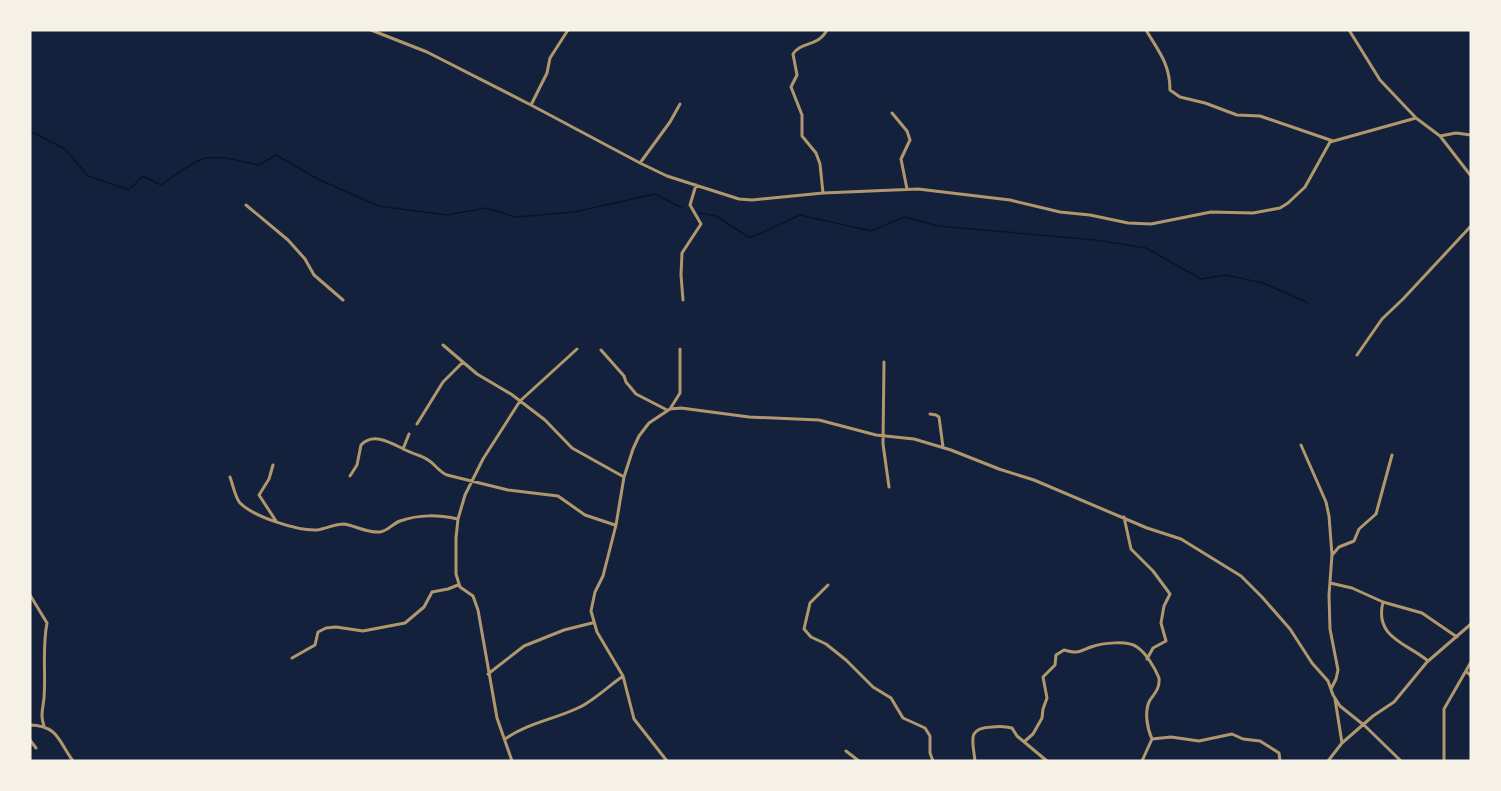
<svg xmlns="http://www.w3.org/2000/svg" width="1501" height="791" font-family="'Golos Text',sans-serif">
<style>
.lines{fill:none;stroke-linecap:round;stroke-linejoin:round}
.stream{stroke:#0b132b;stroke-width:1.5}
.minor{stroke:#b1986c;stroke-width:3}
</style>
<rect width="100%" height="100%" fill="#14213d"/>
<g class="lines">
<path class="stream" d="M 30,133 L 34,133 L 65,149 L 88,176 L 129,190 L 143,176 L 161,185 C 174,176 187,165 202,159 C 218,154 243,162 259,165 L 276,155 L 318,179 L 378,206 L 447,215 L 486,208 L 516,217 L 574,212 L 655,194 L 682,208
M 699,213 L 716,216 L 750,238 L 800,215 L 871,231 L 904,217 L 938,226 L 1096,240 L 1146,248 L 1201,279 L 1225,275 L 1263,283 L 1308,303"/>
<path class="minor" d="M 371,30 L 427,52 L 531,105 L 640,163 L 667,176 L 739,199 L 752,200 L 823,193 L 918,189 L 1010,200 L 1060,212 L 1090,215 L 1128,223 L 1151,224 L 1211,212 L 1253,213 L 1280,208 L 1288,203 L 1305,187 L 1330,142 L 1416,118
M 1146,30 C 1159,52 1170,64 1170,90 L 1180,97 L 1205,103 L 1237,115 L 1260,116 L 1333,141
M 1349,30 L 1380,80 L 1416,118 L 1440,136 L 1471,176
M 531,105 L 547,73 L 550,58 L 568,30
M 892,113 L 907,131 L 910,140 L 901,159 L 907,189
M 1440,136 L 1456,133 L 1471,135
M 640,163 L 670,122 L 680,104
M 823,193 L 820,164 L 816,153 L 802,136 L 802,115 L 791,87 L 797,75 L 793,54 C 801,41 817,48 827,30
M 246,205 L 288,240 L 305,259 L 314,275 L 343,300
M 683,300 L 681,275 L 682,253 L 701,224 L 690,205 L 696,185
M 443,345 L 477,374 L 511,394 L 545,420 L 572,448 L 624,477
M 601,350 L 624,376 L 626,382 L 636,394 L 667,410
M 1357,355 L 1382,319 L 1403,299 L 1471,226
M 884,362 L 883,444 L 889,487
M 670,409 L 680,393 L 680,349
M 930,414 L 936,415 L 939,417 L 943,447
M 417,424 L 443,382 L 463,362
M 1301,445 L 1326,502 L 1329,516 L 1332,555 L 1329,595 L 1330,629 L 1338,670 L 1336,679 L 1331,689
M 403,449 L 409,434
M 273,465 L 269,479 L 259,495 L 276,521
M 350,476 L 357,465 L 361,445 C 375,430 395,446 410,452 C 416,455 423,456 428,460 C 435,464 438,471 447,475 L 508,490 L 558,496 L 585,515 L 615,525
M 230,477 C 233,485 235,497 240,503 C 254,517 298,531 317,530 C 326,529 334,524 344,524 C 356,526 367,533 380,532 C 388,531 392,524 400,521 C 420,514 438,515 458,519
M 1124,517 L 1131,549 L 1153,571 L 1170,594 L 1164,606 L 1161,623 L 1166,641 L 1153,648 L 1147,659
M 1333,554 L 1339,547 L 1354,541 L 1359,529 L 1376,514 L 1392,455
M 1330,583 L 1352,588 L 1383,602 L 1422,613 L 1457,637
M 828,585 L 810,603 L 804,629 L 811,637 L 826,644 L 846,660 L 873,687 L 891,698 L 903,718 L 925,728 L 930,736 L 930,753 L 933,761
M 30,595 L 47,623 C 42,648 46,673 44,698 C 43,709 40,715 44,726
M 1383,602 C 1374,638 1407,643 1428,661
M 292,658 L 315,645 L 318,632 L 326,628 L 336,627 L 363,631 L 405,623 L 424,607 L 432,592 L 448,589 L 458,585
M 1466,671 L 1471,676
M 488,674 L 524,646 L 564,630 L 592,623
M 1335,699 L 1342,743
M 30,725 C 59,726 58,741 73,761
M 505,739 C 527,723 556,719 580,707 C 593,701 610,685 623,676
M 30,740 L 36,748
M 1025,741 L 1033,734 L 1042,718 L 1043,709 L 1047,698 L 1043,677 L 1055,665 L 1056,655 L 1064,650 C 1079,654 1078,652 1091,647 C 1102,643 1128,640 1137,647 C 1146,653 1155,668 1159,678 C 1160,688 1155,693 1150,700 C 1144,711 1147,728 1152,739
M 846,751 L 859,761
M 512,761 L 497,718 L 478,610 L 473,596 L 460,587 L 456,574 L 456,538 L 458,519 L 465,495 L 483,459 L 520,401 L 577,349
M 667,761 L 634,719 L 623,676 L 597,632 L 591,611 L 595,592 L 603,576 L 616,525 L 624,477 L 633,449 L 639,436 L 649,423 L 670,409 L 681,408 L 749,417 L 819,420 L 876,435 L 914,439 L 951,450 L 999,469 L 1034,480 L 1147,528 L 1181,539 L 1241,576 L 1262,597 L 1290,629 L 1312,663 L 1328,681 L 1333,695 L 1340,706 L 1365,726 L 1401,761
M 975,761 C 973,741 966,728 992,727 C 999,726 1005,726 1012,728 L 1017,736 L 1047,761
M 1142,761 L 1152,739 L 1171,737 L 1199,741 L 1232,734 L 1243,739 L 1260,741 L 1279,753 L 1280,761
M 1328,761 L 1342,743 L 1373,716 L 1394,702 L 1427,662 L 1471,624
M 1444,761 L 1444,709 L 1471,662"/>
</g>
<rect width="1501" height="791" fill="none" stroke="#f6f1e7" stroke-width="63"/>
</svg>
